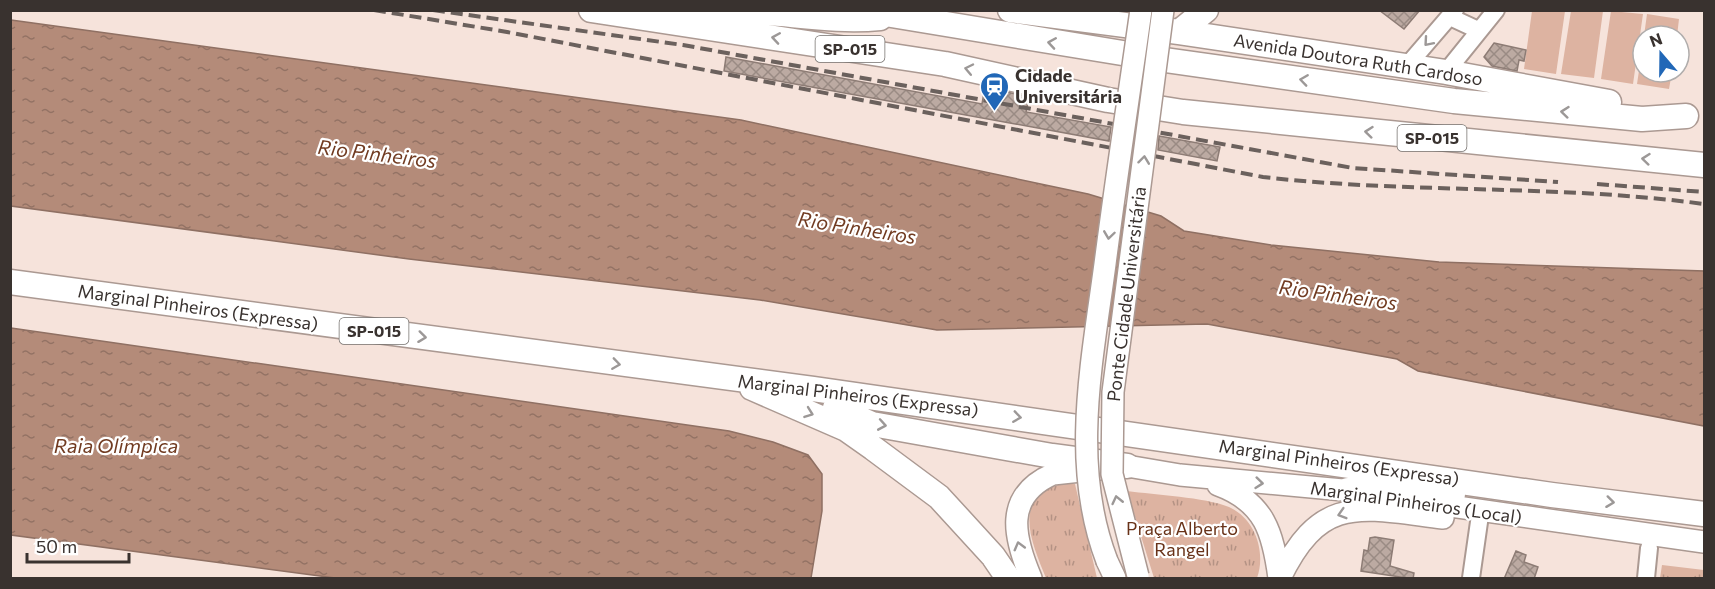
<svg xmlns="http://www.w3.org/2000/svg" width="1715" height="589" font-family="Commissioner,sans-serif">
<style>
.park{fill:url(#park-tufts)}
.pitch{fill:#ddb3a1}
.water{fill:url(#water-ripples);stroke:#8f7063;stroke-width:1.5}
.building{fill:url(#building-cross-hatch);stroke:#8d7c75;stroke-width:1.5}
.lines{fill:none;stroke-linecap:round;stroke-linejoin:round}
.minor-casing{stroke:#ab9992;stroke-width:20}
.major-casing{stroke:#ab9992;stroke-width:24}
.highway-casing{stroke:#ab9992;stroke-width:27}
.minor{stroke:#fff;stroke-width:16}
.major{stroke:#fff;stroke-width:21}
.highway{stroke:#fff;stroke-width:24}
.rail{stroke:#6b615d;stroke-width:4;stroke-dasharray:12 6;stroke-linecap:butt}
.major-bridge-casing{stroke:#ab9992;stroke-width:24;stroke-linecap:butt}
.major-bridge{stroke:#fff;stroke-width:21}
.oneway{stroke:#9c9897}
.labels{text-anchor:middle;stroke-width:4.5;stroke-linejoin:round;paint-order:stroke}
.shield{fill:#fff;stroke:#74706d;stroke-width:1.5}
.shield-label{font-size:16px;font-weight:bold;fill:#39322f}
.street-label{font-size:18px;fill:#39322f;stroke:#fff}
.poi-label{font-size:18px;font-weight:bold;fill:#39322f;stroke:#fff;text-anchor:start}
.park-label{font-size:18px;fill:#683218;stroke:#fff}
.water-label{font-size:20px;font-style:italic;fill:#713b21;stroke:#fff}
</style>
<defs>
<pattern id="park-tufts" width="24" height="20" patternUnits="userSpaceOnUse" patternTransform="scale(1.5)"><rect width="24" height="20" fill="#ddb3a1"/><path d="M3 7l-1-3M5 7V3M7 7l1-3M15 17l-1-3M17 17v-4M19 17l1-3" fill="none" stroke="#b49284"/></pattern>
<pattern id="water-ripples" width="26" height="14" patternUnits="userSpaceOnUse" patternTransform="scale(1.5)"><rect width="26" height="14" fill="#b48b79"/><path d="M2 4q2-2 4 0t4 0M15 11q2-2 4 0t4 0" fill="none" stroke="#937264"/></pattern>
<pattern id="building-cross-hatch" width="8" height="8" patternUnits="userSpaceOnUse" patternTransform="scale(1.5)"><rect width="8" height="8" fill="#bcaaa2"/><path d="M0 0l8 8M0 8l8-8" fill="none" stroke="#9a8b84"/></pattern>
</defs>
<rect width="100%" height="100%" fill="#f6e3db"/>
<path class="park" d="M 1066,483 L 1075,484 L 1097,578 L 1046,578 C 1032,543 1009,494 1066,483 Z
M 1127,491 C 1156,495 1204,497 1229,507 C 1256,519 1266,553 1257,578 L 1154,578 Z
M 1662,565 L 1704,570 L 1704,578 L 1660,578 Z"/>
<path class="pitch" d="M 1532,11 L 1565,11 L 1556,74 L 1524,69 Z
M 1571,11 L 1603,11 L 1594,78 L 1561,74 Z
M 1611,11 L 1643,14 L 1633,84 L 1601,79 Z
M 1647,14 L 1679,19 L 1677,36 L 1644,36 Z
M 1643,44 L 1643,72 L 1672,72 L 1669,89 L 1637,84 Z"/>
<path class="water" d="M 11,20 L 741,120 L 1088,194 L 1161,216 L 1184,231 L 1271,245 L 1439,262 L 1704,271 L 1704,426 L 1418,371 L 1397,359 L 1207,324 L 937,330 L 760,300 L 409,259 L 11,206 Z
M 11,328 L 729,431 L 773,442 L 808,455 L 822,474 L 822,511 L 811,578 L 335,578 L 11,535 Z"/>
<path class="building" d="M 1379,10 L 1420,10 L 1404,29 Z
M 1494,43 L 1526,50 L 1524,61 L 1519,60 L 1517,71 L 1492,66 L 1484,57 Z
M 726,57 L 982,104 L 985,87 L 1029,97 L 1026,112 L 1111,127 L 1109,141 L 724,71 Z
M 1159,136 L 1220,147 L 1217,161 L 1158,150 Z
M 1375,537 L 1394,540 L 1390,566 L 1414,573 L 1413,579 L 1361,571 L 1364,550 L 1368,551 L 1370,538 Z
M 1516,551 L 1526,555 L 1524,562 L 1538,567 L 1534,579 L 1504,579 Z"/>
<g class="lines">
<defs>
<path id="minor" d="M 1450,17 L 1478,30
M 1406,67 L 1455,10
M 1446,72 L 1496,10
M 1471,578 L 1479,522
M 1646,578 L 1649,548"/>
<path id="major" d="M 1218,485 C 1265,502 1273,533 1279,578
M 1422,502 L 1704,542
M 1107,561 L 1115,578
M 1031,578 C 1014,538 1003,496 1053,474 L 1127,466 L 1180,475 L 1365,492
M 1280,578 C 1321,493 1361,508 1443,518"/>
<path id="highway" d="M 591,10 L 945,64 L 1108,100 L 1183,112 L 1704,165
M 861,10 L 1165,60 L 1454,101 L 1642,119 L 1686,116
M 1010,10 L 1179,32 L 1446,72 L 1609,102
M 679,18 C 744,0 813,25 880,18
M 1179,32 L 1206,10
M 10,282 L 813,389 L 1552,495 L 1704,514
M 752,388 L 846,429 L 873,448 L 939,497 L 993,556 L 1008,578
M 835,408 L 872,424 L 1052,456 L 1127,466
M 1348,490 L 1453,494"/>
</defs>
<use href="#minor" class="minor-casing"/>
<use href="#major" class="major-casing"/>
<use href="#highway" class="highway-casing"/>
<use href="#minor" class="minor"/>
<use href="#major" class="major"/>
<use href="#highway" class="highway"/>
<path class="rail" d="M 374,10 L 507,32 L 1263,177 C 1410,194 1558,184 1704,204
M 433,10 L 683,45 L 1353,168 L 1558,182
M 1597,184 L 1704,192"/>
<defs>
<path id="major-bridge" d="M 1107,561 C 1070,465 1092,362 1105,264 C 1116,179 1129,95 1141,10
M 1138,576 L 1112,474 L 1113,392 L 1163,10"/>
</defs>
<use href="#major-bridge" class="major-bridge-casing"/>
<use href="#major-bridge" class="major-bridge"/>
</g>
<defs><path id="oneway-chevron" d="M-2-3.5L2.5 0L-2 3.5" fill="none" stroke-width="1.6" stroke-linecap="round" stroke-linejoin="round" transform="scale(1.5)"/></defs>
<g class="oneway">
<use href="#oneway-chevron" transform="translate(776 38) rotate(-171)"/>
<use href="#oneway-chevron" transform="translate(1428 42) rotate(131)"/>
<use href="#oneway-chevron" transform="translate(1052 43) rotate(-171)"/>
<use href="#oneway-chevron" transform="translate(969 69) rotate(-168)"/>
<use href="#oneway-chevron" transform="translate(1304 80) rotate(-172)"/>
<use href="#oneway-chevron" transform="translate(1565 112) rotate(-174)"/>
<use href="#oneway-chevron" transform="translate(1369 132) rotate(-174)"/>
<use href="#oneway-chevron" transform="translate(1646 159) rotate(-174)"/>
<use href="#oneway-chevron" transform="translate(1144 160) rotate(-83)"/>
<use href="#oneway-chevron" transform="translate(1109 235) rotate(98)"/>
<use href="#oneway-chevron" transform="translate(422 337) rotate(7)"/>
<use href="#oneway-chevron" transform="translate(616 364) rotate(8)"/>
<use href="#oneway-chevron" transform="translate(809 413) rotate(20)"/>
<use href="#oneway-chevron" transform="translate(1017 417) rotate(8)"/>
<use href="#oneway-chevron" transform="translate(882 425) rotate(10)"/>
<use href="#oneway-chevron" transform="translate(1259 483) rotate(6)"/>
<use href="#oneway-chevron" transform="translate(1117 500) rotate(-103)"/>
<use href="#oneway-chevron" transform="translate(1610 502) rotate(7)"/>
<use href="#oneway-chevron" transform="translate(1342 514) rotate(163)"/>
<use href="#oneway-chevron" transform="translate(1019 546) rotate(-105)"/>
</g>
<defs>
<symbol id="station-pin" viewBox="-11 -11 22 30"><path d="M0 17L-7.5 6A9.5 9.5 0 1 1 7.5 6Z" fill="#2167b7" stroke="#fff"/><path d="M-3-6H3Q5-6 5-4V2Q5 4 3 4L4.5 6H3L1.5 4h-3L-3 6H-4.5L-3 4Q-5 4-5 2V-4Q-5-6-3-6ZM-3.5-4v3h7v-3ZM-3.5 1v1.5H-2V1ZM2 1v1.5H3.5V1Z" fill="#fff"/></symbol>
</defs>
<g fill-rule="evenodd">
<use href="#station-pin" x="978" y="70" width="33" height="45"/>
</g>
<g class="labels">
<g class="shield">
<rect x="815.5" y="36" width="69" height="26" rx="4.5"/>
<rect x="1397.5" y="125" width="69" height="26" rx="4.5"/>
<rect x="339.5" y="318" width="69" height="26" rx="4.5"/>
</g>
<g class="shield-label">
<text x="850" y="55">SP-015</text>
<text x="1432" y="144">SP-015</text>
<text x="374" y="337">SP-015</text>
</g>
<g class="street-label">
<text transform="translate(1358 60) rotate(9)" y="6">Avenida Doutora Ruth Cardoso</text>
<text transform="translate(1127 294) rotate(-83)" y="6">Ponte Cidade Universitária</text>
<text transform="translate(198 308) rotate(8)" y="6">Marginal Pinheiros (Expressa)</text>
<text transform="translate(858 396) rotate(7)" y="6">Marginal Pinheiros (Expressa)</text>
<text transform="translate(1339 463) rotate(8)" y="6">Marginal Pinheiros (Expressa)</text>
<text transform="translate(1416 503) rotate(8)" y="6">Marginal Pinheiros (Local)</text>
</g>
<g class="poi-label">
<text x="1015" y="82">Cidade<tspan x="1015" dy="21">Universitária</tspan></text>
</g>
<g class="park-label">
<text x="1182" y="535">Praça Alberto<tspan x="1182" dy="21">Rangel</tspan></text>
</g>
<g class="water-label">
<text transform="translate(377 154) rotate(7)" y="7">Rio Pinheiros</text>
<text transform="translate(857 228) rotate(9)" y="7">Rio Pinheiros</text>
<text transform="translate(1338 295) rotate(8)" y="7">Rio Pinheiros</text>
<text x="116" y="453">Raia Olímpica</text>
</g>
</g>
<rect width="1715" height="589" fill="none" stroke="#39322f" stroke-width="24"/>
<g transform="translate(1661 54) rotate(340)"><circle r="28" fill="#ffffff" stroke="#b0adac" stroke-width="1.5"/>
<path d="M0-4.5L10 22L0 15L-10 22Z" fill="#2167b7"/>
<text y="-9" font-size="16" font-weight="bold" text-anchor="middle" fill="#39322f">N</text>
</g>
<path d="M27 553v9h102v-9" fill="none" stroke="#39322f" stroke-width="3"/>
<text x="36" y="553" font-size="18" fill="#39322f" stroke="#ffffff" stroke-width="4.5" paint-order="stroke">50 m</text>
</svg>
